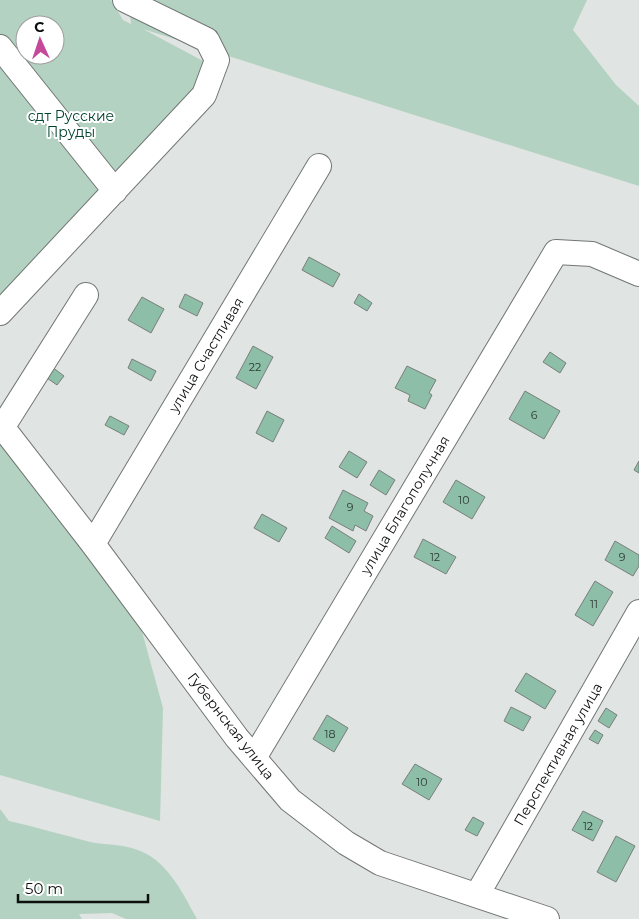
<svg xmlns="http://www.w3.org/2000/svg" width="639" height="919" font-family="Montserrat,sans-serif">
<style>
.green{fill:#b3d2c2;fill-rule:evenodd}
.building{fill:#8dbea7;stroke:#7a7e7c}
.lines{fill:none;stroke-linecap:round;stroke-linejoin:round}
.minor-casing{stroke:#727674;stroke-width:26}
.minor{stroke:#fff;stroke-width:24}
.labels{text-anchor:middle;stroke-width:4;stroke-linejoin:round;paint-order:stroke}
.number-label{font-size:11px;fill:#2e3b35}
.park-label{font-size:14px;fill:#00432c;stroke:#fff}
.street-label{font-size:14px;fill:#0e0f0f;stroke:#fff}
</style>
<rect width="100%" height="100%" fill="#e0e4e2"/>
<path class="green" d="M 0,0 L 111,0 L 123,20 L 131,24 L 129,0 L 587,0 L 573,30 L 616,85 L 639,106 L 639,186 L 143,29 L 220,70 L 0,301 ZM 25,25 L 55,25 L 55,55 L 25,55 Z
M 0,441 L 21,464 L 141,628 L 163,708 L 160,821 L 0,775 Z
M 0,809 L 9,821 C 36,827 63,835 90,842 C 105,845 121,844 135,849 C 167,859 182,892 197,919 L 126,919 L 112,913 L 79,914 L 82,919 L 0,919 Z"/>
<path class="building" d="M 309,257 L 340,274 L 333,287 L 302,270 Z
M 185,294 L 203,303 L 197,316 L 179,307 Z
M 359,294 L 372,303 L 367,311 L 354,303 Z
M 142,297 L 164,309 L 151,333 L 128,320 Z
M 253,346 L 273,357 L 256,389 L 236,378 Z
M 550,352 L 566,363 L 560,373 L 543,362 Z
M 132,359 L 156,371 L 151,381 L 128,368 Z
M 407,366 L 436,380 L 429,393 L 432,395 L 425,409 L 408,401 L 410,395 L 395,388 Z
M 52,367 L 64,376 L 57,385 L 44,376 Z
M 525,391 L 560,411 L 544,439 L 509,419 Z
M 267,411 L 284,420 L 273,442 L 256,433 Z
M 110,416 L 129,426 L 124,435 L 105,425 Z
M 349,451 L 367,462 L 357,478 L 339,467 Z
M 639,461 L 639,473 L 634,470 Z
M 379,470 L 395,480 L 386,495 L 370,485 Z
M 456,480 L 485,497 L 472,519 L 443,502 Z
M 343,490 L 368,503 L 364,511 L 373,516 L 366,531 L 355,525 L 353,531 L 329,518 Z
M 262,514 L 287,528 L 279,542 L 254,528 Z
M 332,526 L 356,541 L 349,553 L 325,538 Z
M 423,539 L 456,557 L 446,574 L 414,557 Z
M 615,541 L 639,555 L 639,566 L 633,576 L 605,560 Z
M 595,581 L 613,592 L 593,626 L 575,615 Z
M 526,673 L 556,691 L 545,709 L 515,691 Z
M 511,707 L 531,717 L 523,731 L 504,721 Z
M 606,708 L 617,715 L 609,728 L 598,721 Z
M 327,715 L 348,728 L 334,752 L 313,739 Z
M 595,730 L 603,735 L 598,744 L 589,739 Z
M 415,764 L 442,779 L 429,800 L 402,784 Z
M 583,811 L 603,821 L 593,841 L 572,830 Z
M 473,817 L 484,823 L 477,836 L 465,830 Z
M 616,836 L 635,846 L 616,882 L 597,872 Z"/>
<g class="lines">
<defs>
<path id="minor" d="M 0,47 L 115,191
M 0,313 L 204,95 L 217,60 L 207,40 L 125,0
M 0,424 L 93,544 L 237,738 L 290,800 L 346,843 L 380,863 L 547,919
M 2,428 L 86,295
M 93,544 L 319,166
M 254,758 L 556,252 L 592,254 L 639,274
M 477,895 L 639,612"/>
</defs>
<use href="#minor" class="minor-casing"/>
<use href="#minor" class="minor"/>
</g>
<g class="labels">
<g class="number-label">
<text x="255" y="371">22</text>
<text x="534" y="419">6</text>
<text x="464" y="504">10</text>
<text x="350" y="511">9</text>
<text x="435" y="561">12</text>
<text x="622" y="561">9</text>
<text x="594" y="608">11</text>
<text x="330" y="738">18</text>
<text x="422" y="786">10</text>
<text x="588" y="830">12</text>
</g>
<g class="park-label">
<text x="71" y="121">сдт Русские<tspan x="71" dy="16">Пруды</tspan></text>
</g>
<g class="street-label">
<text transform="translate(206 355) rotate(-59)" y="5">улица Счастливая</text>
<text transform="translate(405 505) rotate(-59)" y="5">улица Благополучная</text>
<text transform="translate(231 726) rotate(52)" y="5">Губернская улица</text>
<text transform="translate(558 754) rotate(-60)" y="5">Перспективная улица</text>
</g>
</g>
<g transform="translate(40 40) rotate(357)"><circle r="24" fill="#ffffff" stroke="#9f9f9f"/>
<path d="M0-4L9 19L0 12L-9 19Z" fill="#c4499a"/>
<text y="-8" font-size="14" font-weight="bold" text-anchor="middle" fill="#0e0f0f">С</text>
</g>
<path d="M18 894v8h130v-8" fill="none" stroke="#0e0f0f" stroke-width="2.5"/>
<text x="25" y="894" font-size="15" fill="#0e0f0f" stroke="#ffffff" stroke-width="4" paint-order="stroke">50 m</text>
</svg>
